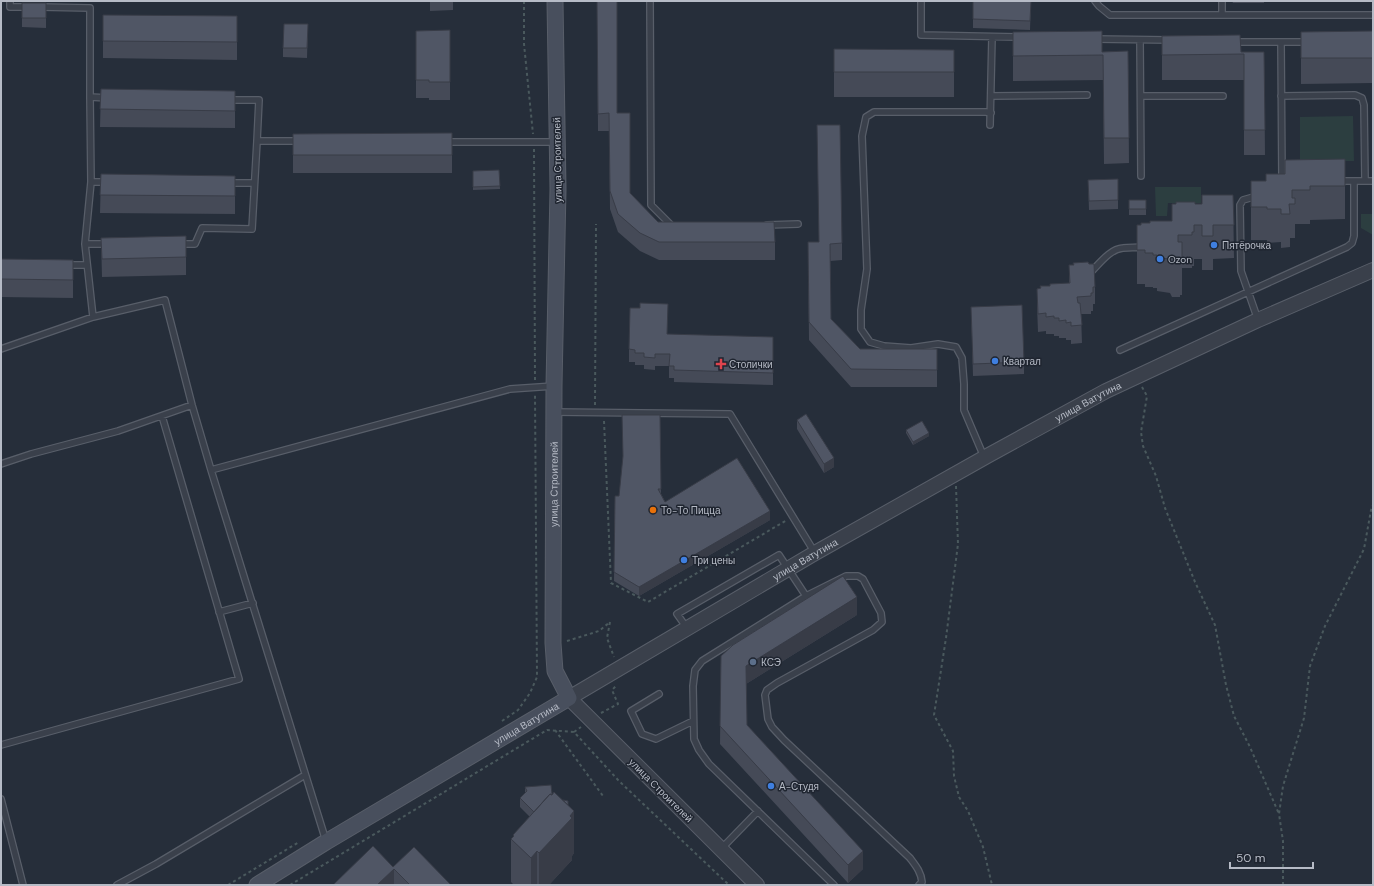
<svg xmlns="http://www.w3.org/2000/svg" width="1374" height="886" font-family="'DM Sans',sans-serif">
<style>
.green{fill:#2c3e40}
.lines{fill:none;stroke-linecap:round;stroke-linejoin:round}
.service-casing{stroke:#585e69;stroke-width:8}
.tertiary-casing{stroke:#585e69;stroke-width:16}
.secondary-casing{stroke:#585e69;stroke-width:17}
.path{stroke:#4a595d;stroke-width:2;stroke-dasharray:3 3;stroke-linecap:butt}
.service{stroke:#3a404b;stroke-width:5.5}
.tertiary{stroke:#3a404b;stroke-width:14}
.secondary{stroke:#484f5d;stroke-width:15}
.wall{fill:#454a57}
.shaded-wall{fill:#383c47}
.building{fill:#505665;stroke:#383c47}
.shop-dot{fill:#3f7fe0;stroke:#1f2530;stroke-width:1.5}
.health-dot{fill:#e0444e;stroke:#1f2530;stroke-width:1.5}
.food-dot{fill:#e8710a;stroke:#1f2530;stroke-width:1.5}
.service-dot{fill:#5c6f8a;stroke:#1f2530;stroke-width:1.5}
.labels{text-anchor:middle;stroke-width:3;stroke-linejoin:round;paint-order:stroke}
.street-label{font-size:10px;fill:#b6bbc6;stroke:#1f2530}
.poi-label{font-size:10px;fill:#b6bbc6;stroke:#1f2530;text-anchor:start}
</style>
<rect width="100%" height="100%" fill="#262e3a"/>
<path class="green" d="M 1353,116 L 1354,161 L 1300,161 L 1300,117 Z
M 1155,187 L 1201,187 L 1201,203 L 1168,203 L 1167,216 L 1156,216 Z
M 1372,192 L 1373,192 L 1373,235 L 1361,228 L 1361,214 L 1372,214 Z"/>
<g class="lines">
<defs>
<path id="service" d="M 10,1 L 10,7 L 29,7
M 650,1 L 651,205 L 672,226
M 921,1 L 921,35 L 1019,37
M 1095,1 L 1099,6 L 1110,15 L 1373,15
M 1222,1 L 1222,15
M 40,7 L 90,8 L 90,97 L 108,98
M 1095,39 L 1169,40
M 1140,40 L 1141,176
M 1233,42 L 1309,42
M 1281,43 L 1282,180
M 991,96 L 1087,95
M 1141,96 L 1223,96
M 1281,96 L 1355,95 L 1362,98 L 1364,105 L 1365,181
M 90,97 L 91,182 L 85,244 L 93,317 L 165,300 L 192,405 L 211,470 L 326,841
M 229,100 L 259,100 L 257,141 L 301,141
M 990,125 L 992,37
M 445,142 L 557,142
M 1337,181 L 1373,181
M 91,182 L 107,182
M 228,183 L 254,183
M 1257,196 L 1243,200 L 1240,205 L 1241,271 L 1258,320
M 767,225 L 798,224
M 85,244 L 109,244
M 180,244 L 195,244 L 202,228 L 252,229 L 257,141
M 66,265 L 87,265
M 1091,272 C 1100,263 1110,249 1123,248 C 1130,247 1136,248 1142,247
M 1,349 L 93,317
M 1120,350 L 1347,247 L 1352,243 L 1354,236 L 1354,181
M 554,412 L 730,414 L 815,553
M 984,457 L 964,410 L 964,384 L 962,358 L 956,347 L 938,344 L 911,348 L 884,346 L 870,342 L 861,329 L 861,310 L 867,269 L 862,136 L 866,117 L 874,112 L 986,112 L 991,113
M 1,464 L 31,454 L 118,431 L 192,405
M 211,470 L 510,389 L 554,386
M 219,612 L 253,603
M 687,628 L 677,614 L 779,555 L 806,596
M 659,694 L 631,711 L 642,734 L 656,739 L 693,721
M 1,745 L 239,679 L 162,416
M 1,799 L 23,885
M 721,849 L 758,811
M 117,885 L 156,864 L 305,775
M 834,885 L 709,764 L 699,750 L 694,739 L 693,686 L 695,670 L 702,661 L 806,596 L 846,576 L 858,576 L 863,579 L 881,613 L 882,622 L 873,630 L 777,683 L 767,690 L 765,695 L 768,719 L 772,727 L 784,740 L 910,858 C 916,866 921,872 922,882 L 919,885"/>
<g id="tertiary">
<path id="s1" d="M 757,885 L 569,698 L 815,553 L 989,455 L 1106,391 L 1258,320 L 1373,270"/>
</g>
<g id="secondary">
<path id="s2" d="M 257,885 L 326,842 L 569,698 L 555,671 L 553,643 L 554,386 L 558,189 L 555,1"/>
</g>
</defs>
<use href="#service" class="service-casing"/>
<use href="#tertiary" class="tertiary-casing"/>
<use href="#secondary" class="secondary-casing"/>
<path class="path" d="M 524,1 L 524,44 L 533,134
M 534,149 L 535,380
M 1142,387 L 1147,396 L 1141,432 L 1143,446 L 1156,476 L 1165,508 L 1195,582 L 1215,625 L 1226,685 L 1234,716 L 1250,747 L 1279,814
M 595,405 L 596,224
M 604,421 L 611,583 L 648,602 L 787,520
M 956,486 L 958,544 L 946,638 L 934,715 L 953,751 L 954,776 L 959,797 L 968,811 L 983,847 L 992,885
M 610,622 L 607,638 L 614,657
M 567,641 L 599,631 L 610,622
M 601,713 L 618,704 L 612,690 L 617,685
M 502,721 L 518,710 L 530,693 L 537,677 L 535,395
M 555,730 L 603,796
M 574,732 L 581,727
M 228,885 L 299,842
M 290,885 L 547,730 L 574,732 L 619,781 L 729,885
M 1283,885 L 1283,841 L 1279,814 L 1283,786 L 1304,718 L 1310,666 L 1325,626 L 1364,549 L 1371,510 L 1373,505"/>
<use href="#service" class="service"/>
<use href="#tertiary" class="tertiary"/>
<use href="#secondary" class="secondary"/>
</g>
<path class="wall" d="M 430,1 L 453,1 L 453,10 L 430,11 Z
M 597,1 L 630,193 L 658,222 L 775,242 L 775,260 L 659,260 L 640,251 L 618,232 L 610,209 L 609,131 L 598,131 Z
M 973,1 L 1031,1 L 1030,30 L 973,28 Z
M 1232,1 L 1264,1 L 1264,3 L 1233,3 Z
M 22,3 L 46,3 L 46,28 L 22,27 Z
M 103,15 L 237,16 L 237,60 L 103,58 Z
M 308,24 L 307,58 L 283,57 L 283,48 Z
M 450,30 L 450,100 L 429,100 L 429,98 L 416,98 L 416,31 Z
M 1373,31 L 1373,83 L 1301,84 L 1301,32 Z
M 1013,32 L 1102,52 L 1128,51 L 1129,163 L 1104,164 L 1103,80 L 1013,81 Z
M 1162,36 L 1241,52 L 1264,52 L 1265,155 L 1244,155 L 1244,80 L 1162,80 Z
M 834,49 L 954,50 L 954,97 L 834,97 Z
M 101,89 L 235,91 L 235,128 L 100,127 Z
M 452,133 L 452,173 L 293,173 L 293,134 Z
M 1345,159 L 1345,219 L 1310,220 L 1310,224 L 1295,224 L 1295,238 L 1290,238 L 1290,247 L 1281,248 L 1281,242 L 1267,243 L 1267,240 L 1251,240 L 1251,181 L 1266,181 L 1285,174 Z
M 499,170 L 500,189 L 473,190 L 473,171 Z
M 101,174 L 235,176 L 235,214 L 100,213 Z
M 1118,179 L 1118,209 L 1089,210 L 1088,180 Z
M 1233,195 L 1234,258 L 1213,259 L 1213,270 L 1202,270 L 1202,259 L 1194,259 L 1194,266 L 1192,266 L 1192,268 L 1182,268 L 1182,295 L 1180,295 L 1180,297 L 1172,297 L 1170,293 L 1157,291 L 1157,288 L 1153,288 L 1153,287 L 1145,287 L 1145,284 L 1137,284 L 1137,225 L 1141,225 L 1150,223 L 1172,221 L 1195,204 L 1202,204 Z
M 1129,200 L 1146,200 L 1146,215 L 1129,215 Z
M 186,236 L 186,275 L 102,277 L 101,238 Z
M 808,242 L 842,243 L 842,260 L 830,261 L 831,319 L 860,349 L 937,349 L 937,387 L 851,387 L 809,340 Z
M 1,259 L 73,260 L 73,298 L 1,297 Z
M 1069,265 L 1095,287 L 1095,304 L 1093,304 L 1093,311 L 1091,311 L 1091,314 L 1081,314 L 1082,343 L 1071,344 L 1071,340 L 1066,340 L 1066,338 L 1059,338 L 1059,336 L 1054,336 L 1054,334 L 1046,334 L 1046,331 L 1038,332 L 1037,306 L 1037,289 L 1069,283 Z
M 971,307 L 1024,362 L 1024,374 L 973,376 Z
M 640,308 L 667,334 L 773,349 L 773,385 L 674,382 L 674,378 L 669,378 L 669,366 L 655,366 L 655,370 L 644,369 L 644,365 L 635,365 L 635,362 L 629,362 L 629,349 Z
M 660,415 L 661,494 L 665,502 L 770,520 L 639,596 L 614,581 L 615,496 L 619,496 Z
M 797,420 L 834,467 L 824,473 L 797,429 Z
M 906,430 L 929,436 L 913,445 L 906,433 Z
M 857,615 L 746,684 L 747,725 L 863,869 L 848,883 L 720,744 L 721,656 Z
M 525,787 L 552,794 L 568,805 L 574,853 L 572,856 L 572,860 L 549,885 L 514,885 L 511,882 L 511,839 L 513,837 L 513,835 L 530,817 L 520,807 L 520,798 L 525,793 Z
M 393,867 L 451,885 L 333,885 Z"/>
<path class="shaded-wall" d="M 929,433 L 929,436 L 913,445 L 913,442 Z
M 834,458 L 834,467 L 824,473 L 824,464 Z
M 770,511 L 770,520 L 639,596 L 639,587 Z
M 857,597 L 857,615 L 746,684 L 746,666 Z
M 574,811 L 574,853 L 572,856 L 572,860 L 549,885 L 539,885 L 539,853 Z
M 537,851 L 537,885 L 531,885 L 531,858 Z
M 863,851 L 863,869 L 848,883 L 848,865 Z
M 394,869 L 394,885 L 377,885 Z"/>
<path class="building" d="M 597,1 L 617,1 L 617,113 L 630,113 L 630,193 L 658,222 L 774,222 L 775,242 L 659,242 L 640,233 L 618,214 L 610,191 L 609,113 L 598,114 Z
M 973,1 L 1031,1 L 1030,21 L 973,19 Z
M 22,3 L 46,3 L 46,18 L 22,18 Z
M 103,15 L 237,16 L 237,42 L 103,41 Z
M 284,24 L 308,24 L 307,48 L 283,48 Z
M 450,30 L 450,82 L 429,82 L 429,80 L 416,80 L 416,31 Z
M 1102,31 L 1102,52 L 1128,51 L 1129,138 L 1104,138 L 1103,55 L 1013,56 L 1013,32 Z
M 1373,31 L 1373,58 L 1301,58 L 1301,32 Z
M 1240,35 L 1241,52 L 1264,52 L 1265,130 L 1244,130 L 1244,54 L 1162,55 L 1162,36 Z
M 834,49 L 954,50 L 954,72 L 834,72 Z
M 101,89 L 235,91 L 235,111 L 100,109 Z
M 817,125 L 840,125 L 842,243 L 830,244 L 831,319 L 860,349 L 937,349 L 937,370 L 851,369 L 809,322 L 808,242 L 819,242 Z
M 452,133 L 452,155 L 293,155 L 293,134 Z
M 1345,159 L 1345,186 L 1310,186 L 1310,190 L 1292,190 L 1292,198 L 1295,198 L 1295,204 L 1289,204 L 1290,214 L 1281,214 L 1281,209 L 1267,209 L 1267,207 L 1251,207 L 1251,181 L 1266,181 L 1266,174 L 1285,174 L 1285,160 Z
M 499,170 L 500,186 L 473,187 L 473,171 Z
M 101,174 L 235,176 L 235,196 L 100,195 Z
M 1118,179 L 1118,200 L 1089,201 L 1088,180 Z
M 1202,195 L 1233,195 L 1234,225 L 1213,225 L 1213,236 L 1202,236 L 1202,225 L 1194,225 L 1194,232 L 1192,232 L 1192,235 L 1178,235 L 1178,242 L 1182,242 L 1182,261 L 1180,261 L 1180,263 L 1172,264 L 1170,259 L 1157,258 L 1157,255 L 1153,255 L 1153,253 L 1145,253 L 1145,250 L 1137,250 L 1137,225 L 1141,225 L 1141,223 L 1150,223 L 1150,221 L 1172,221 L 1172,204 L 1176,204 L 1176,202 L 1195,202 L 1195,204 L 1202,204 Z
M 1129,200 L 1146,200 L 1146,209 L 1129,209 Z
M 186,236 L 186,257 L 102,259 L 101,238 Z
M 1,259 L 73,260 L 73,280 L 1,279 Z
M 1088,262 L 1089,264 L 1094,264 L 1095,287 L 1093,287 L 1093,293 L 1091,293 L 1091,296 L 1077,297 L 1078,303 L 1080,303 L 1082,325 L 1071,326 L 1071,322 L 1066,323 L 1066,320 L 1059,321 L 1059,318 L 1054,318 L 1054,316 L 1046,317 L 1046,313 L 1038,314 L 1037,289 L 1041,288 L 1040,286 L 1050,286 L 1050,284 L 1070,283 L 1069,265 L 1074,265 L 1073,263 Z
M 640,303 L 668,304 L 667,334 L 773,337 L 773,373 L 674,370 L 674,366 L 669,366 L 670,354 L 655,354 L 655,358 L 644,357 L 644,353 L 635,353 L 635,350 L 629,349 L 630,308 L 640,308 Z
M 1022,305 L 1024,362 L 973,364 L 971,307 Z
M 806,414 L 834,458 L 824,464 L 797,420 Z
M 622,415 L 660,415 L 661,489 L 658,489 L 665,502 L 737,458 L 770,511 L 639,587 L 614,572 L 615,496 L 619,496 L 623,456 Z
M 922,421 L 929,433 L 913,442 L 906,430 Z
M 843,576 L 857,597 L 746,666 L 747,725 L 863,851 L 848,865 L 720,726 L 721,656 L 733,645 Z
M 551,785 L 552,794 L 552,795 L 550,794 L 534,812 L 520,798 L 527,791 L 525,787 Z
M 554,792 L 574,811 L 570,816 L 572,818 L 539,853 L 537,851 L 531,858 L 511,839 L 514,836 L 513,835 L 550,794 L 552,795 Z
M 563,800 L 568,801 L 568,805 Z
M 373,846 L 393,867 L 414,847 L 451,885 L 410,885 L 394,869 L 377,885 L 333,885 Z"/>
<g class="shop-dot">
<circle cx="1214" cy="245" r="4"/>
<circle cx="1160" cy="259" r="4"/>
<circle cx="995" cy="361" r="4"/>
<circle cx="684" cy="560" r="4"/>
<circle cx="771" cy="786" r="4"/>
</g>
<path class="health-dot" d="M719 358h4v4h4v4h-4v4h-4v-4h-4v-4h4z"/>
<circle class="food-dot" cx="653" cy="510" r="4"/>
<circle class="service-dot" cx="753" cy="662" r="4"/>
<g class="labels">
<g class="street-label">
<text transform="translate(557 160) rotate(-91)" y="4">улица Строителей</text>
<text dy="4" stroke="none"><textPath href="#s1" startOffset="863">улица Ватутина</textPath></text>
<text dy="4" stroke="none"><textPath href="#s2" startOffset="581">улица Строителей</textPath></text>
<text dy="4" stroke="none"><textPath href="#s1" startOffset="539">улица Ватутина</textPath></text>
<text dy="4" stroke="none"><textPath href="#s2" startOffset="314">улица Ватутина</textPath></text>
<text transform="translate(661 790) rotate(45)" y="4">улица Строителей</text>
</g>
<g class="poi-label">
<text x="1222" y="249">Пятёрочка</text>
<text x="1168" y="263">Ozon</text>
<text x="1003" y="365">Квартал</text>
<text x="729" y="368">Столички</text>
<text x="661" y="514">То-То Пицца</text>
<text x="692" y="564">Три цены</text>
<text x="761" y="666">КСЭ</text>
<text x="779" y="790">А-Студя</text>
</g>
</g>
<rect width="1374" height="886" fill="none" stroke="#b6bbc6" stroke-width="4"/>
<path d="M1230 862v6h83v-6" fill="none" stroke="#b6bbc6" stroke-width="2"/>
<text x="1236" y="862" font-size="12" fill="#b6bbc6" stroke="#1f2530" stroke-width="3" paint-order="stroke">50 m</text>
</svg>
